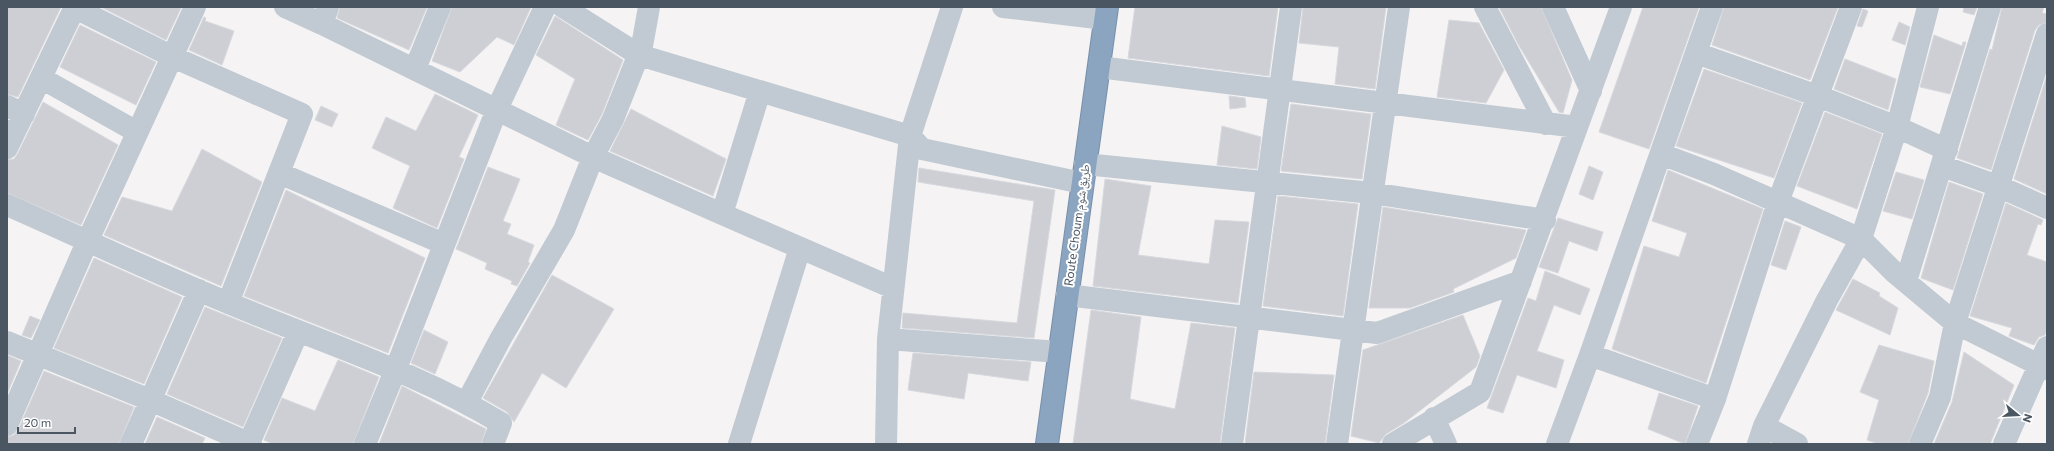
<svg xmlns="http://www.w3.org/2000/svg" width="2054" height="451" font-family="Commissioner,'Noto Naskh Arabic',sans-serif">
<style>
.building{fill:#cdcfd5;stroke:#d7d9de}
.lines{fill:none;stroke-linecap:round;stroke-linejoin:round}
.highway-casing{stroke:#7690ad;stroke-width:24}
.street{stroke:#c1cad2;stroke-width:22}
.highway{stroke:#8ba5c1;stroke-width:22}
.labels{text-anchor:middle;stroke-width:4;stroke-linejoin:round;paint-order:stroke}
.street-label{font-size:12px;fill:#4a5661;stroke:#fff}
</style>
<rect width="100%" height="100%" fill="#f5f3f3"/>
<path class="building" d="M 7,7 L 61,7 L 18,97 L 7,94 Z
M 101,7 L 177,7 L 181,8 L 166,40 Z
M 340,7 L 427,7 L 409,50 L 337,18 Z
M 452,7 L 531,7 L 514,45 L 497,37 L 460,72 L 432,61 Z
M 1135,7 L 1278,7 L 1269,76 L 1128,58 Z
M 1303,7 L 1386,7 L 1375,89 L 1335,84 L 1339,47 L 1299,43 Z
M 1499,7 L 1541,7 L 1572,80 L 1563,113 L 1559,112 L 1518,44 Z
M 1643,7 L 1699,7 L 1649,149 L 1599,132 Z
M 1724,7 L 1838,7 L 1810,80 L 1712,45 Z
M 1964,7 L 1977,7 L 1974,15 L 1963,12 Z
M 2002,7 L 2044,7 L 2042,13 L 2047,14 L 2047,22 L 2039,25 L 2035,30 L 1991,170 L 1957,158 L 1990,49 L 1992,50 Z
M 1863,9 L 1868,11 L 1862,27 L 1857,26 Z
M 555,16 L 623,60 L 602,114 L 588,140 L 556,125 L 575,79 L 536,55 Z
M 204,17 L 206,18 L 205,21 L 234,31 L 222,65 L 189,50 Z
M 1449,20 L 1479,23 L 1504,70 L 1486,103 L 1437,97 Z
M 1899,22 L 1910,27 L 1905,45 L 1892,40 Z
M 80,25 L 156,62 L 136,105 L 60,67 Z
M 1934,35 L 1962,46 L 1963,42 L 1966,42 L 1950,94 L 1920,87 Z
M 1845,59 L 1896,79 L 1888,110 L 1834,89 Z
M 1704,69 L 1802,103 L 1774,178 L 1676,146 Z
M 2047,75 L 2047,194 L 2014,179 Z
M 435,94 L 478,115 L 459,157 L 464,159 L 437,228 L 393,208 L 410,166 L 372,148 L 386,117 L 416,131 Z
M 1229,96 L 1245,98 L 1246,107 L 1230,109 Z
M 43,102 L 118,145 L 81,225 L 7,193 L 7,160 L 14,159 L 18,153 Z
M 1291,104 L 1371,114 L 1362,179 L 1281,171 Z
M 321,106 L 338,114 L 332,127 L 315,120 Z
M 631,109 L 726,159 L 713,196 L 610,151 Z
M 1825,112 L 1882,134 L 1857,209 L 1797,186 Z
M 1222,126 L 1261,137 L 1257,169 L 1217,165 Z
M 202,149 L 262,182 L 221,286 L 104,235 L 122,197 L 172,211 Z
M 1589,166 L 1603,172 L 1593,200 L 1579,194 Z
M 488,167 L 520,179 L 503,221 L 511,224 L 507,234 L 534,245 L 528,262 L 530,263 L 517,286 L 511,284 L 512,281 L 485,269 L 487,263 L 456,249 Z
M 919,168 L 1055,190 L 1034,338 L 902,328 L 903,313 L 1017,323 L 1034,201 L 918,182 Z
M 1668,170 L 1763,209 L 1706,383 L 1612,349 L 1644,246 L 1679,257 L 1687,233 L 1652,221 Z
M 1896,172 L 1924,180 L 1912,219 L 1883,211 Z
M 1105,179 L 1151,186 L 1138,255 L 1209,264 L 1215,220 L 1249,222 L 1238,303 L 1093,286 Z
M 1949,182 L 1983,194 L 1953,290 L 1921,278 Z
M 286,190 L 425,258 L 388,353 L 244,296 Z
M 1278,196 L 1358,204 L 1343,316 L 1263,306 Z
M 2006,203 L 2043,220 L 2041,225 L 2038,224 L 2027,255 L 2047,262 L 2047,329 L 2045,335 L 2039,337 L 2034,345 L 2009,336 L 2012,328 L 1970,316 Z
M 1383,207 L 1526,230 L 1516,258 L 1453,289 L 1454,292 L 1410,308 L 1369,308 Z
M 1558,218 L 1603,232 L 1597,251 L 1569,241 L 1558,273 L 1539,267 Z
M 1785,221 L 1801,227 L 1786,270 L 1771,265 Z
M 94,258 L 182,297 L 144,384 L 54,348 Z
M 1545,271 L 1590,289 L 1580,315 L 1554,305 L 1537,351 L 1564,360 L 1556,388 L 1517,375 L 1503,413 L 1487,408 L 1528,298 L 1536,301 Z
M 552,275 L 614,309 L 566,388 L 542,373 L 514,422 L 507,412 L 483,398 Z
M 1853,279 L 1880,293 L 1879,296 L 1898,308 L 1890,335 L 1836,310 Z
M 205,307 L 282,338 L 243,427 L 167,394 Z
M 1091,310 L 1141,317 L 1130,399 L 1175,409 L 1191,323 L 1235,328 L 1220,444 L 1073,444 Z
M 1463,315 L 1480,356 L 1476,367 L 1404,423 L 1386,434 L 1379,443 L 1351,436 L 1363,350 Z
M 30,316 L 40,320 L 31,338 L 22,335 Z
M 424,330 L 448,342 L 435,374 L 411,363 Z
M 1879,345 L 1934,361 L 1928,393 L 1908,444 L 1879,444 L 1867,440 L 1879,400 L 1860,392 Z
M 1964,352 L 2014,385 L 1990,444 L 1934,444 L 1952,402 Z
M 913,353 L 1031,362 L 1028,381 L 968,373 L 964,399 L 908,390 Z
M 7,355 L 21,361 L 7,394 Z
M 338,360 L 379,377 L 353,444 L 273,444 L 264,440 L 282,398 L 315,411 Z
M 44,371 L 134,407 L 119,444 L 7,444 L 7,437 L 14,435 L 18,430 Z
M 1254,372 L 1334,375 L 1325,444 L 1245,444 Z
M 402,386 L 486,429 L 481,444 L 379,444 Z
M 1659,393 L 1698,406 L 1685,444 L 1648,429 Z
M 157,417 L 205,438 L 202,444 L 145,444 Z"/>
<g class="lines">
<defs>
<path id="highway" d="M 1047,444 L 1107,7"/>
</defs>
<use href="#highway" class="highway-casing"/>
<path class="street" d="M 73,7 L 173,57 L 302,114 L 228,303
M 285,7 L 322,24
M 328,7 L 322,24 L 593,157 L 722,214
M 563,7 L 639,55 L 910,136 L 922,149 L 1082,183
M 952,7 L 910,136 L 888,339 L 1059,352
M 1003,7 L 1105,19
M 1485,7 L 1546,124
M 1553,7 L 1591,91
M 1928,7 L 1897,127 L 1947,150
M 1696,53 L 1818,96 L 1897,127 L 1861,239 L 1827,300 L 1764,426 L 1758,444
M 1099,67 L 1577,127
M 415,69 L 440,7
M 41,78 L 137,132
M 760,91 L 722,214 L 893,288
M 7,106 L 24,114
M 7,148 L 75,7
M 1661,154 L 1714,174 L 1861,239 L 1894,272 L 1955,323 L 2047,369
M 1085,164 L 1372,193 L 1545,220
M 1942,166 L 1998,186 L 2047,208
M 279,173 L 444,244
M 7,205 C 89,241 170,280 253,313 C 336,347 424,376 501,423 L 493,444
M 1906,281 L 1990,7
M 1067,295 L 1377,333 L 1521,281
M 7,342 L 150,400 L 251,444
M 1590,355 L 1715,399
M 467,402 L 501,338 L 564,230 L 593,157 L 613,119 L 642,46 L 649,7
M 1434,418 L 1446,444
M 7,425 L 88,240 L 195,7
M 1764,426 L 1797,444
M 249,443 L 298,332
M 131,444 L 199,290
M 365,444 L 395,371 L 497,109 L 545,7
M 739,444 L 800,248
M 886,444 L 888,339
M 1232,444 L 1291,7
M 1337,444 L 1399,7
M 1393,444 L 1480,392 L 1621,7
M 1557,444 L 1590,355 L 1712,7
M 1697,444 L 1715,399 L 1778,202 L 1851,7
M 1920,444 L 1940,397 L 1955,323 L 2047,34
M 2004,444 L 2047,347"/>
<use href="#highway" class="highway"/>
</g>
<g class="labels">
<g class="street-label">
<text transform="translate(1077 225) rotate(-82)" y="4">Route Choum طريق شوم</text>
</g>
</g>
<rect width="2054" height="451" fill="none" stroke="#4a5661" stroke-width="16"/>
<g transform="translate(2018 415) rotate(108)" stroke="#ffffff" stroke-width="3" paint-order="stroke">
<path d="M0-3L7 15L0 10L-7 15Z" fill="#4a5661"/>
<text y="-6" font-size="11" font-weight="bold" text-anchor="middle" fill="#4a5661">N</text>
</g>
<path d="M18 427v6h57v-6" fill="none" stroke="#4a5661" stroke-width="2"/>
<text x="24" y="427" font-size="12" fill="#4a5661" stroke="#ffffff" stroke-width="3" paint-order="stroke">20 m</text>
</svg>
